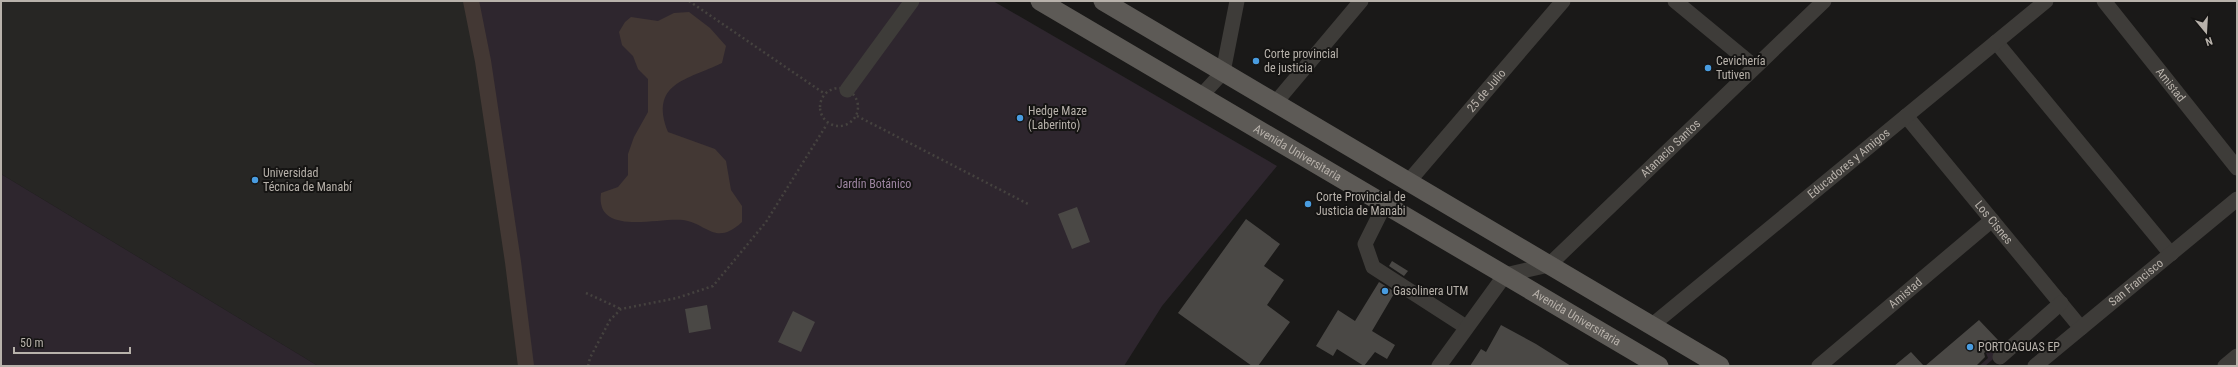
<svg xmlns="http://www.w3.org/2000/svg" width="2238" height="367" font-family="'Roboto Condensed',sans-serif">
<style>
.built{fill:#272624}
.green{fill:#2e262e}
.water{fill:#433834}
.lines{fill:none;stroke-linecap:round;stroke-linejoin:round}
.canal{stroke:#433834;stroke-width:16}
.building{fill:#4a4845}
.path{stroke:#45423f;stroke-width:2.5;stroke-dasharray:2 3;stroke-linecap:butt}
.minor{stroke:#3e3c39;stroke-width:15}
.major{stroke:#5d5a56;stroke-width:19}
.poi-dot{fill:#499ce0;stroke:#151413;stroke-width:1.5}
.labels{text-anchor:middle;stroke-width:4;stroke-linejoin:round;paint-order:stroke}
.poi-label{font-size:12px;fill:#b8b2ab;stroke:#151413;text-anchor:start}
.street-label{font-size:12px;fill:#b8b2ab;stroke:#151413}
.park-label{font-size:12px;fill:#9d85a1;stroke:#151413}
</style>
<rect width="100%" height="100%" fill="#1a1918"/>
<path class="built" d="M 1,1 L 471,1 L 483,61 L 513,262 L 526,366 L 318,366 L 1,174 Z"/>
<path class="green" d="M 471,1 L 993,1 L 1277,166 L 1162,306 L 1124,366 L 526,366 L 513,262 L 483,61 Z
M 1,174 L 318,366 L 1,366 Z
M 2000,342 L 2005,349 L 1985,366 L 1979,366 L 1988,358 L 1986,353 Z"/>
<path class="water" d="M 689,12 L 710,28 L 726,46 L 722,63 C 687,80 649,83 668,132 L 715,149 L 726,161 L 731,190 L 742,206 L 742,222 C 715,247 707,223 683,220 C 658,217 595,237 601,193 L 618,187 L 628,175 L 628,154 L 634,137 L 648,112 L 648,79 L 638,69 L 633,56 L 622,45 L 619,32 L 625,22 L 631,17 L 658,21 L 674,13 Z"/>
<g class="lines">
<path class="canal" d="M 471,1 L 483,61 L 513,262 L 526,366"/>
</g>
<path class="building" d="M 1077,207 L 1090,242 L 1072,249 L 1058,214 Z
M 1246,219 L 1280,244 L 1264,266 L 1284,280 L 1267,305 L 1290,322 L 1258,366 L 1252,366 L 1178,313 Z
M 1392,261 L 1408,271 L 1404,276 L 1389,266 Z
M 1379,282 L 1395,292 L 1372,331 L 1395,345 L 1387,359 L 1375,352 L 1364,366 L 1337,349 L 1333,356 L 1316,346 L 1338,310 L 1355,321 Z
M 707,305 L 711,329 L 689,333 L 685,309 Z
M 793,311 L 815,322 L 801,352 L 778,342 Z
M 1979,320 L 1998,340 L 1984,353 L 1985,357 L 1976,366 L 1925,366 Z
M 1501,325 L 1536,344 L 1571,366 L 1470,366 L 1481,349 L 1486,352 Z
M 1911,352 L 1924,366 L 1894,366 Z"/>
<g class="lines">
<path class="path" d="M 689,1 L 825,94
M820 107a19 19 0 1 1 38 0a19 19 0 1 1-38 0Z
M 857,116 L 1030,205
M 586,293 L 621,309
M 588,366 L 590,358 L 610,320 L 621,309 L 677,298 L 713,286 L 766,222 L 827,124"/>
<g class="minor">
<path d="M 1675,1 L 1755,67"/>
<path id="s1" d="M 2104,1 L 2237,168"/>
<path d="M 1996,42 L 2171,254"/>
<path d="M 847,90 L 912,1"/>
<path d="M 1201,96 L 1223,72 L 1237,1"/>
<path d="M 1276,102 L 1361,1"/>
<path id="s2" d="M 1906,116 L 2081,328"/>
<path id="s3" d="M 1409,181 L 1563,1"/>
<path d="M 1385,204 L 1365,244 L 1373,267 L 1466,327"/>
<path id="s4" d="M 1651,326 L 2046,1"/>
<path d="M 2000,357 L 2061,303"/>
<path id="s5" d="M 1439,366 L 1505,275 L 1549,265 L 1824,1"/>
<path id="s6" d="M 1819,366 L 1992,220"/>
<path id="s7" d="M 2035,366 L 2237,199"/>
<path d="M 2225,366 L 2237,356"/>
</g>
<g class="major">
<path id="s8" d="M 1040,1 L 1659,366"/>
<path d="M 1103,1 L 1720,366"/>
</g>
</g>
<g class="poi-dot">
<circle cx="1256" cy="61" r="4"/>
<circle cx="1708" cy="68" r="4"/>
<circle cx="1020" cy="118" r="4"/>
<circle cx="255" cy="180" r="4"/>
<circle cx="1308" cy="204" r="4"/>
<circle cx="1385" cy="291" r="4"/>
<circle cx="1970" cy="347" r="4"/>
</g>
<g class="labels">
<g class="poi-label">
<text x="1264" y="58">Corte provincial<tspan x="1264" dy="14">de justicia</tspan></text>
<text x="1716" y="65">Cevichería<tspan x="1716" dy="14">Tutiven</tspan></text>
<text x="1028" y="115">Hedge Maze<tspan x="1028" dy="14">(Laberinto)</tspan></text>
<text x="263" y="177">Universidad<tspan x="263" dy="14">Técnica de Manabí</tspan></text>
<text x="1316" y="201">Corte Provincial de<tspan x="1316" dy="14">Justicia de Manabi</tspan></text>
<text x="1393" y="295">Gasolinera UTM</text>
<text x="1978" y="351">PORTOAGUAS EP</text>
</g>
<g class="street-label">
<text dy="4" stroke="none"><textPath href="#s1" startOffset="107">Amistad</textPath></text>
<text dy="4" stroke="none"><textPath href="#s3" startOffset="119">25 de Julio</textPath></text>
<text dy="4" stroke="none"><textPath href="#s5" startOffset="326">Atanacio Santos</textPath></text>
<text dy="4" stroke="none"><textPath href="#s8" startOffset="299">Avenida Universitaria</textPath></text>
<text dy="4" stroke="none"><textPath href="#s4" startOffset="256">Educadores y Amigos</textPath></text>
<text dy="4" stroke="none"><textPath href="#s2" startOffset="138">Los Cisnes</textPath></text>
<text dy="4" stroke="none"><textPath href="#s7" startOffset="131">San Francisco</textPath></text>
<text dy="4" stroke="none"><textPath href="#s6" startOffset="113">Amistad</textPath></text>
<text dy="4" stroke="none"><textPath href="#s8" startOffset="623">Avenida Universitaria</textPath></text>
</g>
<g class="park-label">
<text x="874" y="188">Jardín Botánico</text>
</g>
</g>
<rect width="2238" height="367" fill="none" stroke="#b8b2ab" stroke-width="4"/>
<g transform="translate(2206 32) rotate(162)" stroke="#151413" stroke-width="3" paint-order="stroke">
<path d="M0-3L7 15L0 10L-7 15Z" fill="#b8b2ab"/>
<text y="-6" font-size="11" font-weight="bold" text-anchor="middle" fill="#b8b2ab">N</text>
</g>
<path d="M14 347v6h116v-6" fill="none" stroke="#b8b2ab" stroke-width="2"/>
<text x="20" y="347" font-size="12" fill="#b8b2ab" stroke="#151413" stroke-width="3" paint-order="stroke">50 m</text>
</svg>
